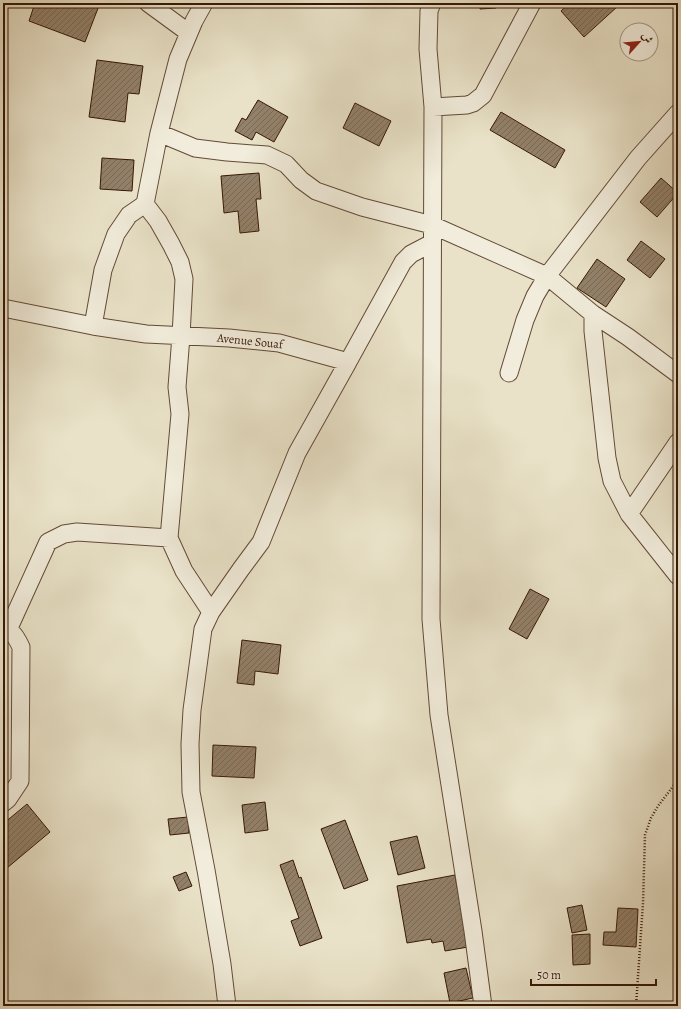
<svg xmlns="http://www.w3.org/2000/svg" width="681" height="1009" font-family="Alegreya,Amiri,serif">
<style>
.building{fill:url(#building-hatch);stroke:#361705}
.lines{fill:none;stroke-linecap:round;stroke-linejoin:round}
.minor-casing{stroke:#634a36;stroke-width:19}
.path{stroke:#361705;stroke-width:2.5;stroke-dasharray:1 2;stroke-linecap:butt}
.minor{stroke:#f1ecdb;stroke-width:17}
.labels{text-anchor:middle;stroke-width:3;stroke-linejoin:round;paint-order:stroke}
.street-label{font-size:12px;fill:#361705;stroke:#f1ecdb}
</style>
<defs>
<pattern id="building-hatch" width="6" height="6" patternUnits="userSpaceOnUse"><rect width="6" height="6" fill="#93816a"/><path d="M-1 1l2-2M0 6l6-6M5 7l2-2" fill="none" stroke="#796955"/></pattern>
</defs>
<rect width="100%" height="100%" fill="#e9e2c8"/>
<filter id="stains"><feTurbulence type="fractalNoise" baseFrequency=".005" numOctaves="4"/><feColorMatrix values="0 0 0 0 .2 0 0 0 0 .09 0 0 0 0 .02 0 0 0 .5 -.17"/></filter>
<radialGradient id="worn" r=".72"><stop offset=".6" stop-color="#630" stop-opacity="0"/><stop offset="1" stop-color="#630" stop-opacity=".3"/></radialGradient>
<path class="building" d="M 35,3 L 100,3 L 85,42 L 29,21 Z
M 480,3 L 520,3 L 496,4 L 496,8 L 480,9 Z
M 570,3 L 615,3 L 618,6 L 584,37 L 561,11 Z
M 97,60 L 143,66 L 139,94 L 128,93 L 125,122 L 89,117 Z
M 258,100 L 288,117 L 274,142 L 256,132 L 252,140 L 235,131 L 242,118 L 246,120 Z
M 355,103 L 391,121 L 379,146 L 343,128 Z
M 501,112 L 565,150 L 555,168 L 490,130 Z
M 102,158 L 134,160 L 132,191 L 100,189 Z
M 259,173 L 261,199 L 256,199 L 259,231 L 240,233 L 238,211 L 224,213 L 221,176 Z
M 661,178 L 678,193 L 657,217 L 640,202 Z
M 641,241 L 665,259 L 650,278 L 627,260 Z
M 597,259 L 625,279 L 606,307 L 577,288 Z
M 530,589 L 549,599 L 527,639 L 509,629 Z
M 242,640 L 281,645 L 278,674 L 255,671 L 254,685 L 237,683 Z
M 213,745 L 256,747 L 254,778 L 212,776 Z
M 265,802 L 268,830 L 245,833 L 242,805 Z
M 27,804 L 50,832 L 7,868 L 3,863 L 3,824 Z
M 188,817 L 189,833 L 170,835 L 168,819 Z
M 345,820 L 368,880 L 344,889 L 321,829 Z
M 417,836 L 425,868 L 398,875 L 390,842 Z
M 293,860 L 299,878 L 301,877 L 322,938 L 300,946 L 291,921 L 299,918 L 280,865 Z
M 186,872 L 192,886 L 179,891 L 173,877 Z
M 455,875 L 468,947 L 445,951 L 443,941 L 432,943 L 431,939 L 407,943 L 397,886 Z
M 582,905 L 587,930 L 572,933 L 567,908 Z
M 618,908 L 638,909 L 636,947 L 603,945 L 604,932 L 616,932 Z
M 590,934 L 590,964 L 573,965 L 572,935 Z
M 466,968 L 473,998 L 450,1003 L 444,973 Z
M 539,1004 L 602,1004 L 602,1006 L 539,1006 Z"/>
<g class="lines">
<defs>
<path id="minor" d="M 148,3 L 189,33
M 204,3 L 194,21 L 178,59 L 159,133 L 145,204 L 158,221 L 171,244 L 180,262 L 184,279 L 181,336 L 177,387 L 180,414 L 169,538 L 184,571 L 211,612
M 432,3 L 429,11 L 428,49 L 433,107 L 431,619 L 439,715 L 473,931 L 483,1006
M 433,107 L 467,105 L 473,103 L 483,95 L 532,3
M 159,133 L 195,148 L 227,152 L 267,155 L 286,164 L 301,180 L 316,191 L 362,207 L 432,225 L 547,276 L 593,314 L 593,331 L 607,458 L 612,481 L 629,514 L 678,576
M 3,308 L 93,326 L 146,334 L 229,338 L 279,343 L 348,362 L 403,262 L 411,254 L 432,243
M 593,314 L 628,337 L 678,374
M 93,326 L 103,270 L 116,234 L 129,215 L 145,204
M 509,373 L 525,320 L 535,296 L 547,276 L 638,158 L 678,113
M 629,514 L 678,442
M 3,629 C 13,630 17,639 21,647 L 20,781 L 8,799 L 3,803
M 8,630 L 48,542 L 64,534 L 77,532 L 169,538
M 227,1006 L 222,964 L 206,870 L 191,792 L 190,744 L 192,710 L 203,629 L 211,612 L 241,569 L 261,542 L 297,453 L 348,362"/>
</defs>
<use href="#minor" class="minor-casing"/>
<path class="path" d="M 636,1006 L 643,903 L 645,835 L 651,818 L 658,806 L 678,780"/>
<use href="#minor" class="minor"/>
</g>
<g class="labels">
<g class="street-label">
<text transform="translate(250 341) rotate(6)" y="4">Avenue Souaf</text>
</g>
</g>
<rect width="681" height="1009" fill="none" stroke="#e9e2c8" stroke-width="16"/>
<rect x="4" y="4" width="673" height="1001" fill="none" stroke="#361705" stroke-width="2"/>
<rect x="8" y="8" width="665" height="993" fill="none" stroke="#361705"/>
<g transform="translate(639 42) rotate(63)"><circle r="19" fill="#f1ecdb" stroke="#a69785"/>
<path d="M0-3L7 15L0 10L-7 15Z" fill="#8f2418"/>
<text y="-6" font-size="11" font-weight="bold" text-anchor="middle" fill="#361705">ش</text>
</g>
<path d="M531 979v6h125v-6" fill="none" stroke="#361705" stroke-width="2"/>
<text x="537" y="979" font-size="12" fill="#361705" stroke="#f1ecdb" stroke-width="3" paint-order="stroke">50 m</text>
<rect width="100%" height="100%" filter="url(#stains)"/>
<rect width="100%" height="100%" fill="url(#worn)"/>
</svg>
